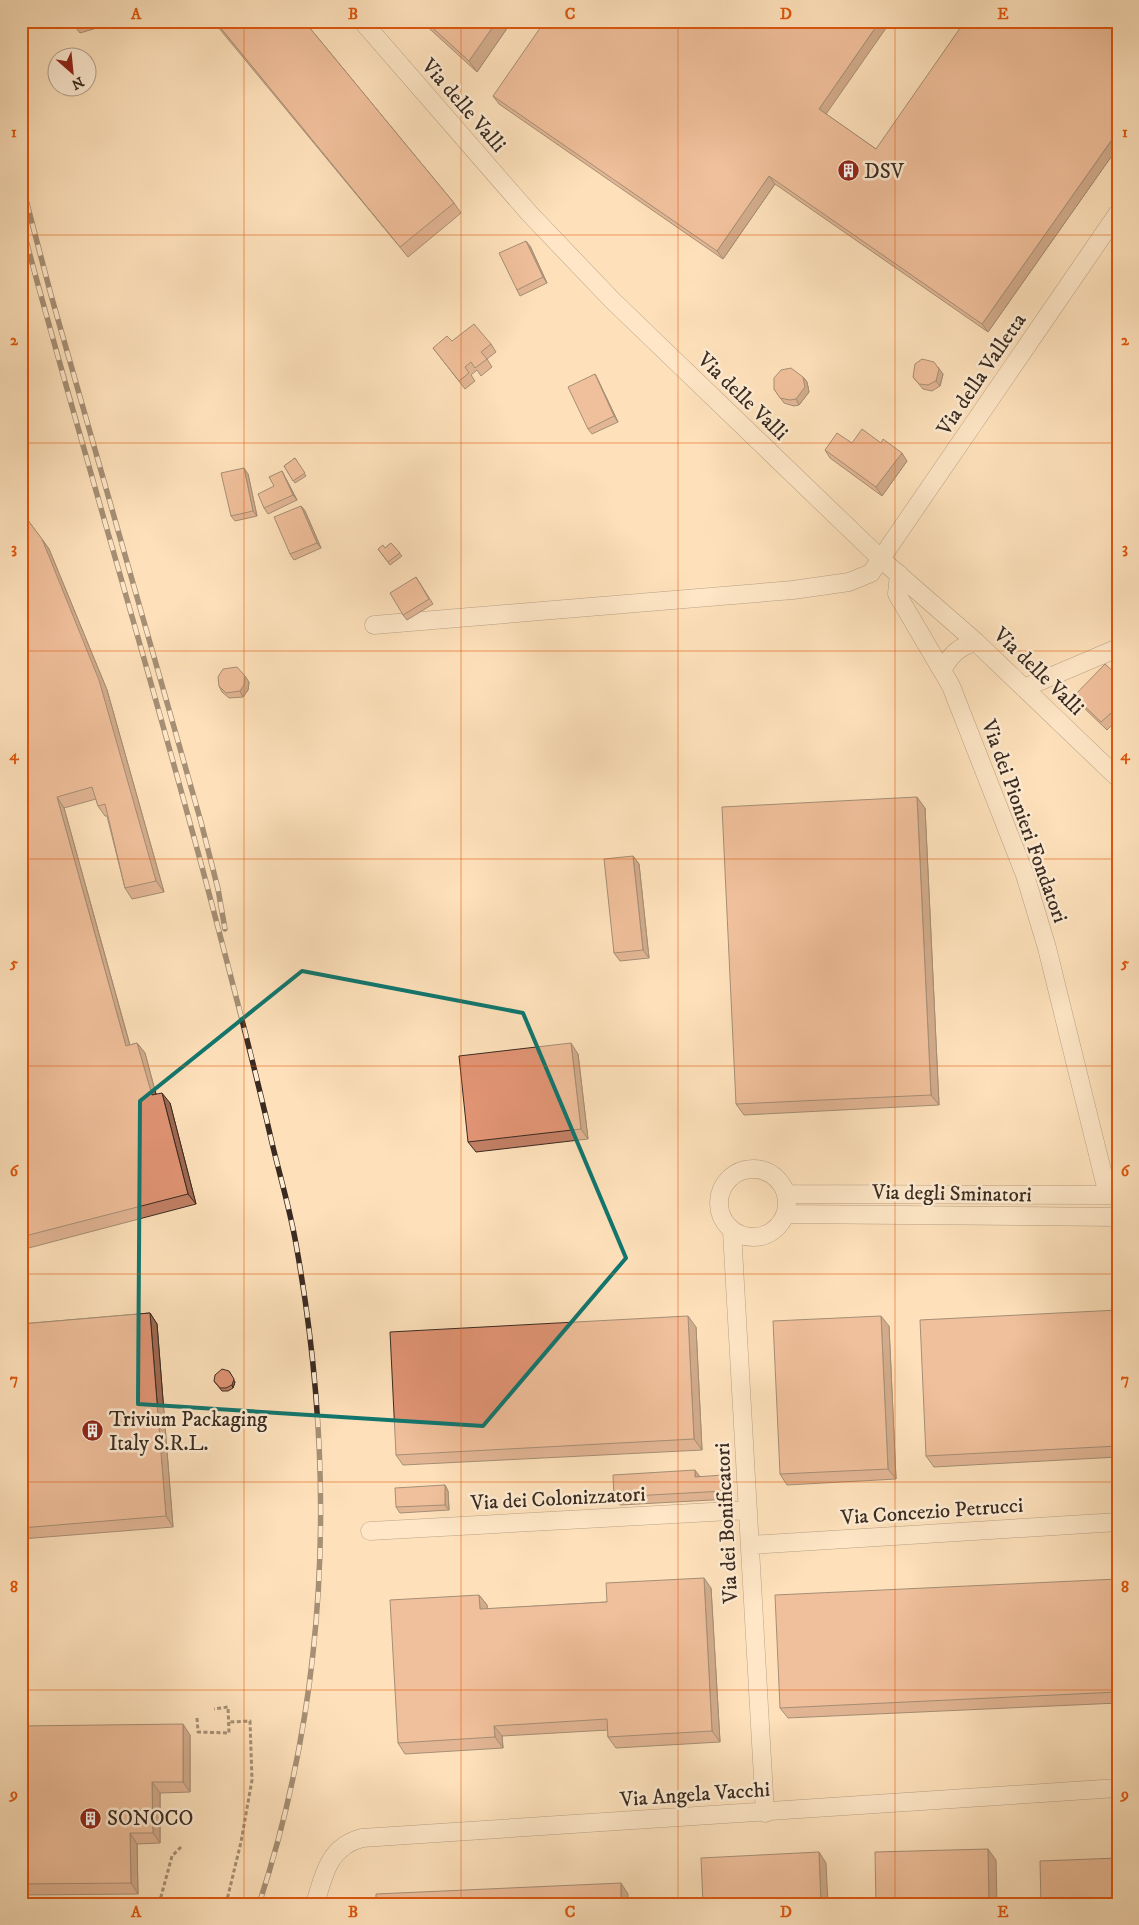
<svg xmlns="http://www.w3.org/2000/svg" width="1139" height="1925" font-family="'IM FELL DW Pica',serif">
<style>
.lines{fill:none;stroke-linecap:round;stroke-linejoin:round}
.minor-casing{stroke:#6b5848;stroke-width:19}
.path{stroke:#3a2a21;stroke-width:3;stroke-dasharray:4 2.5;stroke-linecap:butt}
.minor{stroke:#feecd3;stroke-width:18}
.rail-casing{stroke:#3a2a21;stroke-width:5.5}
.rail{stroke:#feecd3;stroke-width:4;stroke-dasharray:11;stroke-linecap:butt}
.wall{fill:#c27f64;stroke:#3a2a21}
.shaded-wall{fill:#9e6851;stroke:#3a2a21}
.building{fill:#e19474;stroke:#3a2a21}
.marked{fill:none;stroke:#0f766e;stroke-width:4;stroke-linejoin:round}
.grid{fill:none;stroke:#df570d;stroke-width:1;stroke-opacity:0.55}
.labels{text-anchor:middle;stroke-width:5;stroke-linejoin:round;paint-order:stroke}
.street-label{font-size:21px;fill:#3a2a21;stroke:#feecd3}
.poi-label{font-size:21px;fill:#3a2a21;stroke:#feecd3;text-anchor:start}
.neatline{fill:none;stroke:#df570d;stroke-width:2}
.grid-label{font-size:16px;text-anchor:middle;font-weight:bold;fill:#df570d}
</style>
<rect width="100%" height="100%" fill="#fee1bb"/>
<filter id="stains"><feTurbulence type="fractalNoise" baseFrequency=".004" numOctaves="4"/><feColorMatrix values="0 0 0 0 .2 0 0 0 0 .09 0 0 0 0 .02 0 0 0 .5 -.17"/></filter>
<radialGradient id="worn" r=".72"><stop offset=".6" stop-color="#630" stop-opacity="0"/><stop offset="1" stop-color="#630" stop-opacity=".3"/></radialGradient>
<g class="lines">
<defs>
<path id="minor" d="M 362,21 L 529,213 L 612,300 L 882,560 L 976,642 L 1118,778
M 899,574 L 897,594 L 951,686 L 1025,875 L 1047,948 L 1108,1195
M 374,625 L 793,590 L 849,582 L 871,573 L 1118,213
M 943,669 C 951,654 960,646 976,642
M 1024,688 L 1118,648
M719 1203a34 34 0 1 1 68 0a34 34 0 1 1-68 0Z
M 786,1194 L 1118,1195
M 785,1214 L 1118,1217
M 732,1231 L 765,1813
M 370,1531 L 748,1510
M 750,1545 L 1118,1522
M 315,1904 C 324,1875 328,1847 362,1838 L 1118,1788"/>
</defs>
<use href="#minor" class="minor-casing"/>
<path class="path" d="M 197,1718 L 198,1732 L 229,1733 L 228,1707 L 214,1709
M 159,1904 L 172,1856 L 181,1847
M 226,1904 L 241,1842 L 252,1780 L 250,1721 L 229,1722"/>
<use href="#minor" class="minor"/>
<defs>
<path id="rail" d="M 21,181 L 51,295 L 201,822 L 218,889 L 225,929
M 21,222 C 80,443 147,661 206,882 C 229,969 252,1055 272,1143 C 280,1176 290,1210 296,1244 C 336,1467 330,1688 259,1904"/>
</defs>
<use href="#rail" class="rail-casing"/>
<use href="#rail" class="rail"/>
</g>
<path class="wall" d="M 74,21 L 117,21 L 117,22 L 80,33 L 76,28 Z
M 213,21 L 304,21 L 454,203 L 461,213 L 408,257 Z
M 421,21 L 512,21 L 477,72 Z
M 1118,21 L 1118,147 L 988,332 L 775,184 L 723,259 L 499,104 L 493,96 L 826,114 L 876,149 Z
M 530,246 L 547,283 L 520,296 L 517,290 Z
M 452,341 L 491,344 L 496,352 L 487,359 L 492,367 L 481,376 L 477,370 L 471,375 L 475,381 L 465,389 L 433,348 Z
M 595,374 L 598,380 L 618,422 L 592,434 L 588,429 Z
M 943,374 L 940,386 L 932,391 L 923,389 L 913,377 Z
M 803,377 L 807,382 L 809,392 L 799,405 L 794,406 L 784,403 L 774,389 Z
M 825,450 L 907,461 L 882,496 L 830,458 Z
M 295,458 L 306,476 L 295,483 L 284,466 Z
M 248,474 L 257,516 L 235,521 L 231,516 Z
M 285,477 L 297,500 L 268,514 L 264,508 L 274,486 Z
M 301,506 L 305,511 L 321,548 L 294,560 L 290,554 Z
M 21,511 L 49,549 L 107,690 L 164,892 L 132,899 L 125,888 L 107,816 L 105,816 L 98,806 L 96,799 L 64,808 L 130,1045 L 137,1043 L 145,1053 L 156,1094 L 170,1103 L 196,1204 L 21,1250 Z
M 391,543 L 402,556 L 390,565 L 378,549 L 385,548 Z
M 416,577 L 433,604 L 407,620 L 403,615 Z
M 1118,676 L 1118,722 L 1116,721 L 1107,730 L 1080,704 L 1074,696 Z
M 249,682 L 248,690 L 243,697 L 229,698 L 222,692 L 219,686 Z
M 925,808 L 939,1105 L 744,1115 L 736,1104 Z
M 633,856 L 639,864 L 649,958 L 620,961 L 614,953 Z
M 578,1054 L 588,1139 L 476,1152 L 468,1142 Z
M 1118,1310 L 1118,1457 L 934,1467 L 926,1456 Z
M 150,1313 L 157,1324 L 173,1527 L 21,1539 L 21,1324 Z
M 889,1326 L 896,1479 L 787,1485 L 780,1474 Z
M 696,1327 L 702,1450 L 403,1465 L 396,1455 Z
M 214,1381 L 235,1382 L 233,1388 L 228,1391 L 222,1391 Z
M 729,1483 L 730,1499 L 620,1505 L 614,1497 Z
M 445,1485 L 448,1491 L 449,1510 L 400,1513 L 396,1507 Z
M 1118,1579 L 1118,1703 L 788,1718 L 780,1708 Z
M 711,1588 L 720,1742 L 616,1748 L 608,1737 L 608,1730 L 502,1736 L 503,1748 L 405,1754 L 398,1743 L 479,1595 L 487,1605 L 487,1609 L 607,1602 Z
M 21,1726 L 190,1735 L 190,1792 L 160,1793 L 160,1843 L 137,1844 L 138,1894 L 21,1895 Z"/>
<path class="shaded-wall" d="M 497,21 L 512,21 L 477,72 L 469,61 Z
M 880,21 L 891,21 L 824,117 L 819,109 Z
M 1118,131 L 1118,147 L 988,332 L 982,324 Z
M 769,176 L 775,184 L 723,259 L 717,251 Z
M 526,241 L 530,246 L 547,283 L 543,277 Z
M 938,367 L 943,374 L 940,386 L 936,381 Z
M 595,374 L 598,380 L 618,422 L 614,416 Z
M 803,377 L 807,382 L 809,392 L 799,405 L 796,399 Z
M 902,453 L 907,461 L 882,496 L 876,487 Z
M 244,468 L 248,474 L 257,516 L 253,511 Z
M 282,471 L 285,477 L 297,500 L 293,495 Z
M 301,506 L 305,511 L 321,548 L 317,543 Z
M 42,539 L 49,549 L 107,690 L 164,892 L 156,881 Z
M 245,676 L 249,682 L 248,690 L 243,697 L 240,691 Z
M 57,797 L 64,808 L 133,1057 L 126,1046 Z
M 917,797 L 925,808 L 939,1105 L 931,1095 Z
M 633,856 L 639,864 L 649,958 L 643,950 Z
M 137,1043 L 145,1053 L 159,1106 L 152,1095 Z
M 571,1043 L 578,1054 L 588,1139 L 581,1129 Z
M 162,1093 L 170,1103 L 196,1204 L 188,1194 Z
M 150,1313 L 157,1324 L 173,1527 L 166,1516 Z
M 688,1316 L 696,1327 L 702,1450 L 694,1439 Z
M 881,1316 L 889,1326 L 896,1479 L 888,1469 Z
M 229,1371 L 235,1382 L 233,1388 L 232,1385 Z
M 695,1470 L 701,1478 L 695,1477 Z
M 723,1475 L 729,1483 L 730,1499 L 724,1491 Z
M 445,1485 L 448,1491 L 449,1510 L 445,1505 Z
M 704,1578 L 711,1588 L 720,1742 L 712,1731 Z
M 479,1595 L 487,1605 L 488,1620 L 480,1609 Z
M 183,1724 L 190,1735 L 190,1792 L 183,1782 Z
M 494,1726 L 502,1736 L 503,1748 L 495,1737 Z
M 152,1782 L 160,1793 L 160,1843 L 153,1833 Z
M 130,1833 L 137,1844 L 138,1894 L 131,1883 Z
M 988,1849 L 996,1860 L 997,1904 L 989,1904 Z
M 819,1852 L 826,1863 L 828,1904 L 821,1904 Z
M 621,1883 L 628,1894 L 628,1904 L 621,1904 Z"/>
<path class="building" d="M 74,21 L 98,21 L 76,28 Z
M 215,21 L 304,21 L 454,203 L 400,247 Z
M 425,21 L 497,21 L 469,61 Z
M 545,21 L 880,21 L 819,109 L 876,149 L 965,21 L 1118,21 L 1118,131 L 982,324 L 769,176 L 717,251 L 493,96 Z
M 526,241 L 543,277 L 517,290 L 499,253 Z
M 474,324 L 491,344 L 481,352 L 487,359 L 475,368 L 471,362 L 465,367 L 469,373 L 459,381 L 433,348 L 447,336 L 452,341 Z
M 922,359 L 934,362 L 939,369 L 936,381 L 928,385 L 919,384 L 913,377 L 915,364 Z
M 791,368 L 803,377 L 805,387 L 796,399 L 790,400 L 780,398 L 774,389 L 774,378 L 781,370 Z
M 595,374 L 614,416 L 588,429 L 568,387 Z
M 862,429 L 881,443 L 883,439 L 902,453 L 876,487 L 825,450 L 837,433 L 852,443 Z
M 295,458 L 305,473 L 293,481 L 284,466 Z
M 244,468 L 253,511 L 231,516 L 221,473 Z
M 282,471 L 293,495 L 264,508 L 258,494 L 274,486 L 269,477 Z
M 301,506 L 317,543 L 290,554 L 274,517 Z
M 21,511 L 42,539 L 99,680 L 156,881 L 125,888 L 105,804 L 98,806 L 92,787 L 57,797 L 126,1046 L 137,1043 L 152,1095 L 162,1093 L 188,1194 L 21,1237 Z
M 391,543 L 400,553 L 388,562 L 378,549 L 383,545 L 385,548 Z
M 416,577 L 429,599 L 403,615 L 390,593 Z
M 1105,664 L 1118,676 L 1118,713 L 1114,716 L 1111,713 L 1101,722 L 1074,696 Z
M 237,667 L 245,676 L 244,685 L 240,691 L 226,693 L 219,686 L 218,677 L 223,669 Z
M 917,797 L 931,1095 L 736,1104 L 722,807 Z
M 633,856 L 643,950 L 614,953 L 604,859 Z
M 571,1043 L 581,1129 L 468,1142 L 459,1056 Z
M 1118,1310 L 1118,1446 L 926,1456 L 920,1320 Z
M 150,1313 L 166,1516 L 21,1528 L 21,1324 Z
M 688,1316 L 694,1439 L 396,1455 L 390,1332 Z
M 881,1316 L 888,1469 L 780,1474 L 773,1321 Z
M 222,1369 L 229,1371 L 234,1379 L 232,1385 L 226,1388 L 220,1388 L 214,1381 L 215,1375 Z
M 695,1470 L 695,1477 L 723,1475 L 724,1491 L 614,1497 L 613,1475 Z
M 445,1485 L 445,1505 L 396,1507 L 395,1488 Z
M 704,1578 L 712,1731 L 608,1737 L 607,1719 L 494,1726 L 495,1737 L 398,1743 L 390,1600 L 479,1595 L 480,1609 L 607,1602 L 606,1583 Z
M 1118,1579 L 1118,1692 L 780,1708 L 775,1595 Z
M 183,1724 L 183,1782 L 152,1782 L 153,1833 L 130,1833 L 131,1883 L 21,1884 L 21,1726 Z
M 988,1849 L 989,1904 L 876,1904 L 875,1852 Z
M 819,1852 L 821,1904 L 703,1904 L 701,1858 Z
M 1118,1858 L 1118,1904 L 1041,1904 L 1040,1861 Z
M 621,1883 L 621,1904 L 376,1904 L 376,1894 Z"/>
<path d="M0 0H1139V1925H0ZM 302,971 L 523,1013 L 626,1258 L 483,1426 L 138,1404 L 140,1101 Z" fill="#fee1bb" fill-opacity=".55" fill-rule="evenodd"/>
<path class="marked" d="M 302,971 L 523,1013 L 626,1258 L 483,1426 L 138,1404 L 140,1101 Z"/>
<path class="grid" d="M 244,21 L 244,1904M 461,21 L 461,1904M 678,21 L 678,1904M 895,21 L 895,1904M 21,235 L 1118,235M 21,443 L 1118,443M 21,651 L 1118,651M 21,859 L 1118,859M 21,1066 L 1118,1066M 21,1274 L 1118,1274M 21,1482 L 1118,1482M 21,1690 L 1118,1690"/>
<defs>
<symbol id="building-disc" viewBox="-11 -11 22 22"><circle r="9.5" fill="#8f2418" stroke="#feecd3"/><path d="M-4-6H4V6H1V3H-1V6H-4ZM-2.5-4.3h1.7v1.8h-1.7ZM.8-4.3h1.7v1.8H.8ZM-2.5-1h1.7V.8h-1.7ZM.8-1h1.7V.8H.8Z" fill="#fff"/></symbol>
</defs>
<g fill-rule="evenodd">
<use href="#building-disc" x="836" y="158" width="25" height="25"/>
<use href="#building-disc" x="80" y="1418" width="25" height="25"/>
<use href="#building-disc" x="78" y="1806" width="25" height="25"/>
</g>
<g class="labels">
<g class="street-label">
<text transform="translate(464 105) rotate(49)" y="7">Via delle Valli</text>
<text transform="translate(981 374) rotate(-56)" y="7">Via della Valletta</text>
<text transform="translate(743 396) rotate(44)" y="7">Via delle Valli</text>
<text transform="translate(1039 671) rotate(44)" y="7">Via delle Valli</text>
<text transform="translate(1025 821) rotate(70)" y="7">Via dei Pionieri Fondatori</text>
<text transform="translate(952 1193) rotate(1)" y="7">Via degli Sminatori</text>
<text transform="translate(558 1498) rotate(-3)" y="7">Via dei Colonizzatori</text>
<text transform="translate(932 1511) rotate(-4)" y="7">Via Concezio Petrucci</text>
<text transform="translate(726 1523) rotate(-93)" y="7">Via dei Bonificatori</text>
<text transform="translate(695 1794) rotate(-4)" y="7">Via Angela Vacchi</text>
</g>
<g class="poi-label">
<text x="864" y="178">DSV</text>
<text x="109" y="1426">Trivium Packaging<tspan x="109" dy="24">Italy S.R.L.</tspan></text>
<text x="107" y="1825">SONOCO</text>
</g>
</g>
<rect width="1139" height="1925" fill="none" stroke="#fee1bb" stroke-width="55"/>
<g transform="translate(72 72) rotate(153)"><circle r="24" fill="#feecd3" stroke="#b09e8c"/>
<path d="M0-4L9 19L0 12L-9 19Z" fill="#8f2418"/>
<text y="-8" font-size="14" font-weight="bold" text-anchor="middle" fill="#3a2a21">N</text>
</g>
<rect x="28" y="28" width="1084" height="1870" class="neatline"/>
<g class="grid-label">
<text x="136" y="19">A</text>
<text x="353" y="19">B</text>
<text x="570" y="19">C</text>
<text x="786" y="19">D</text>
<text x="1003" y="19">E</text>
<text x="14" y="137">1</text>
<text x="1125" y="137">1</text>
<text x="14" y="345">2</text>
<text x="1125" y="345">2</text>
<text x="14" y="553">3</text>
<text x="1125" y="553">3</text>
<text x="14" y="760">4</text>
<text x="1125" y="760">4</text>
<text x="14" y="968">5</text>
<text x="1125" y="968">5</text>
<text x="14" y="1176">6</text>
<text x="1125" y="1176">6</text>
<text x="14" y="1384">7</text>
<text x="1125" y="1384">7</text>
<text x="14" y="1592">8</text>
<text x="1125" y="1592">8</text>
<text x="14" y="1799">9</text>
<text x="1125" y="1799">9</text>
<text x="136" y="1917">A</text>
<text x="353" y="1917">B</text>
<text x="570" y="1917">C</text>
<text x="786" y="1917">D</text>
<text x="1003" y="1917">E</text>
</g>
<rect width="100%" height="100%" filter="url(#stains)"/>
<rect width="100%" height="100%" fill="url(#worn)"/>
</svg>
